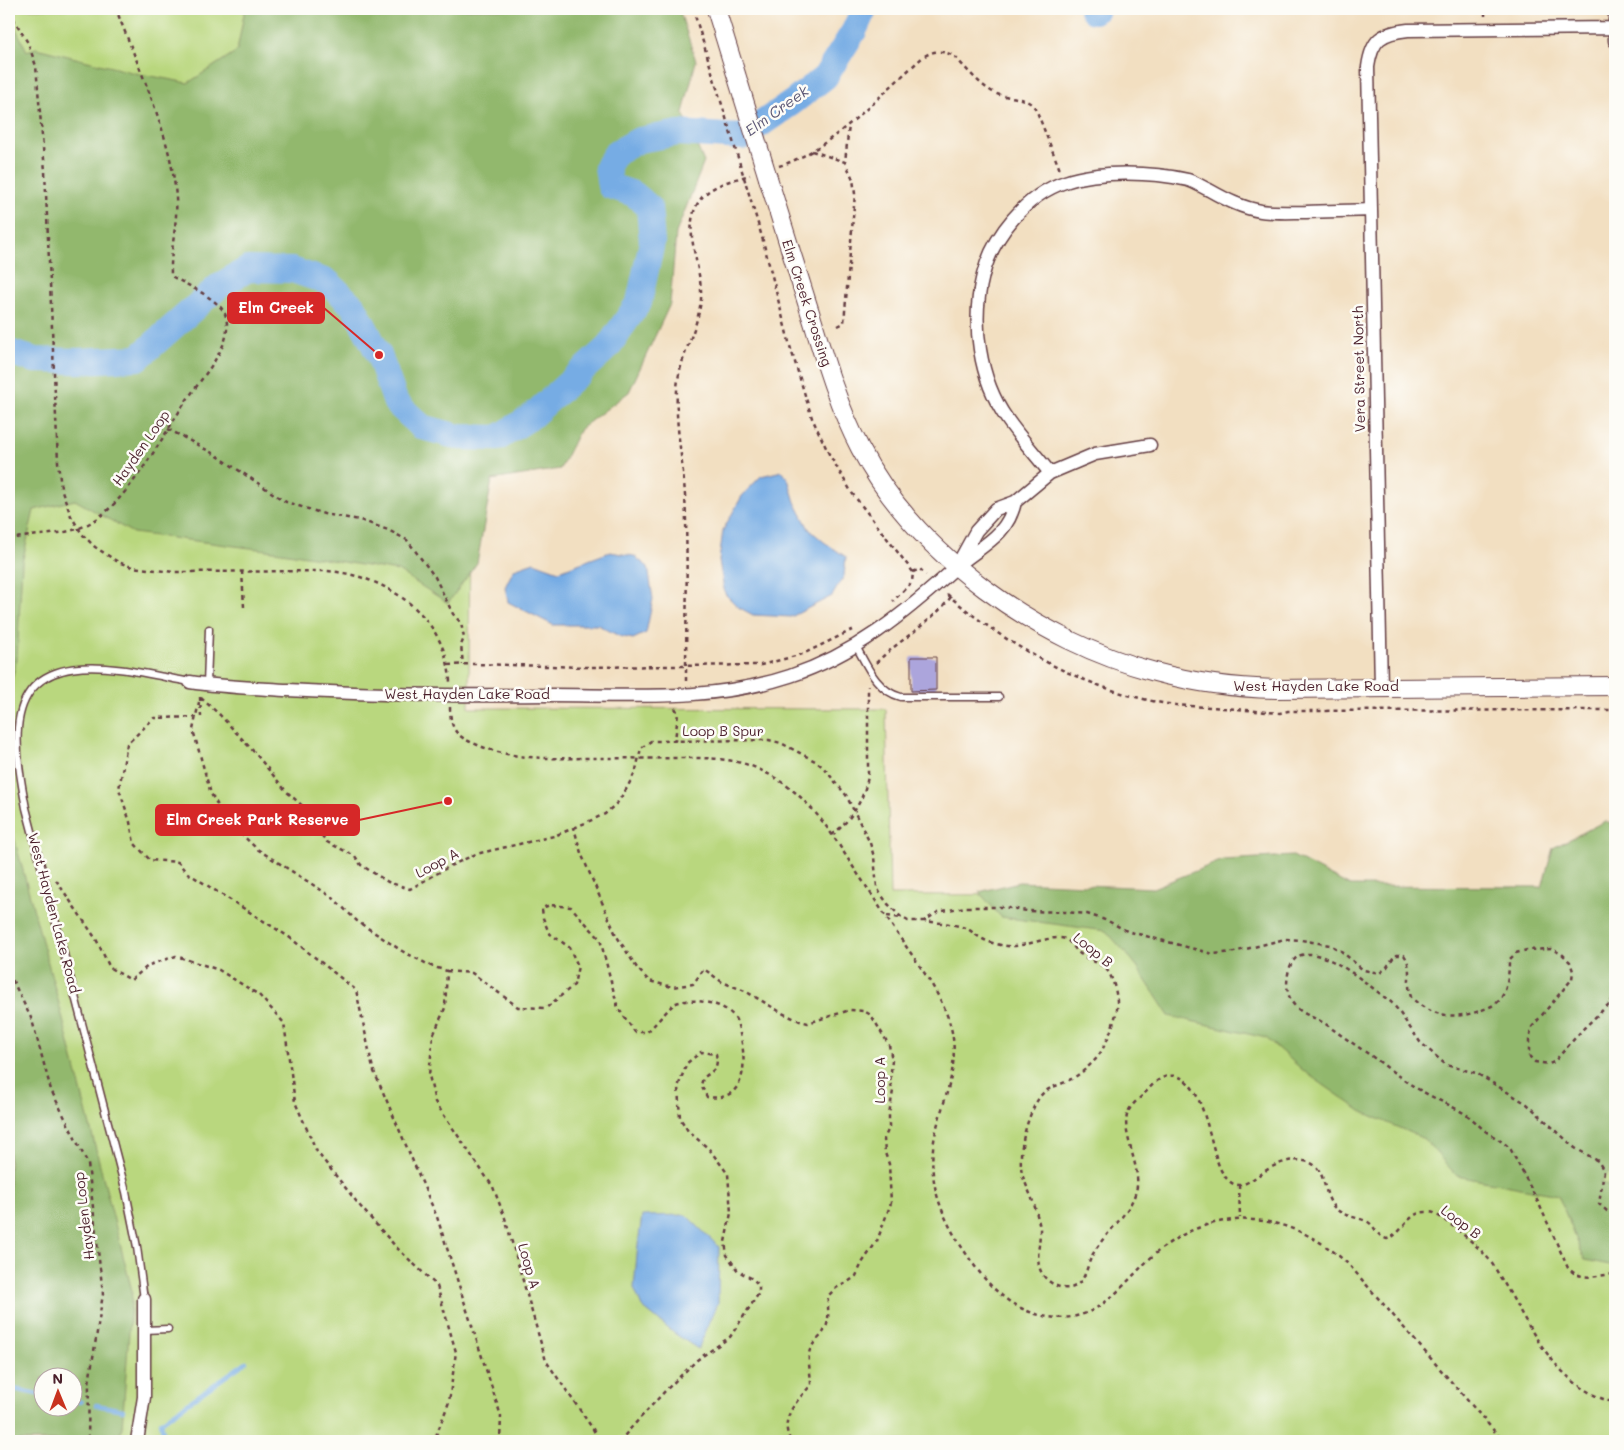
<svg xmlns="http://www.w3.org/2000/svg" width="1624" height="1450" font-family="Mali,sans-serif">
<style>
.green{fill:#b9d77e;stroke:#827b54;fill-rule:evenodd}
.forest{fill:#92b86d;stroke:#6e6c4c;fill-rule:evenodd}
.water{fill:#76ace4;stroke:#606688}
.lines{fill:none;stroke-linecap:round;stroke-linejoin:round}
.stream{stroke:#76ace4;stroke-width:4.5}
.river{stroke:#76ace4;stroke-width:26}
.building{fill:#aca5dc}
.lane-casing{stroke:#633c42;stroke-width:9}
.street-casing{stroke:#633c42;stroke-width:15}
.secondary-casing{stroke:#633c42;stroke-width:20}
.path{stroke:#633c42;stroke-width:2.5;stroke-dasharray:4 4;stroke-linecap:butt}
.lane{stroke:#fff;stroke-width:6}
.street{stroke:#fff;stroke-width:12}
.secondary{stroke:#fff;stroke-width:18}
.secondary-bridge-casing{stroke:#633c42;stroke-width:20;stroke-linecap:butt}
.path-bridge{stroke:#633c42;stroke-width:2.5;stroke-dasharray:4 4;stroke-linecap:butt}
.secondary-bridge{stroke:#fff;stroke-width:18}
.labels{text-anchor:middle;stroke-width:5;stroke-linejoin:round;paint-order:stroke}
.street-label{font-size:14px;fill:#4a1f2b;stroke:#fdfcf7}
.water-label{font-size:15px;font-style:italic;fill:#5c5775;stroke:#fdfcf7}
.leader{fill:none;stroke:#d62828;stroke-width:2}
.callout-dot{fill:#d62828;stroke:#fdfcf7;stroke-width:2}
.callout{fill:#d62828;stroke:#d62828;stroke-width:2}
.callout-label{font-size:15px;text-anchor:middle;font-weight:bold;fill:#fff}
</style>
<rect width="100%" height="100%" fill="#fdfcf7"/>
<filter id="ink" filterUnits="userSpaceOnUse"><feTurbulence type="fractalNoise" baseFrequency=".02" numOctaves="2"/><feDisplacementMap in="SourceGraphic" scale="10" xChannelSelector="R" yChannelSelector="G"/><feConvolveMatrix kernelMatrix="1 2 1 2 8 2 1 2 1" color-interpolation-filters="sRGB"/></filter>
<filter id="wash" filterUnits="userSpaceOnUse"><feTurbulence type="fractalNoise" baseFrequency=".0096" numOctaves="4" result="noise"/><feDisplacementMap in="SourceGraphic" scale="20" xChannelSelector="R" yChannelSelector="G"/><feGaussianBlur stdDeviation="1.12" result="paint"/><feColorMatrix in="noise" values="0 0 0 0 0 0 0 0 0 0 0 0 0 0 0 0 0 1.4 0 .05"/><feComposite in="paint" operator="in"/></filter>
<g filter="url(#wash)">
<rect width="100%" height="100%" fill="#f2dfc1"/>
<path class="green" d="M 9,9 L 472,9 L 469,708 L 886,709 L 890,895 L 1615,893 L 1615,1441 L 9,1441 ZM 42,1378 L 72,1378 L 72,1408 L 42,1408 Z"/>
<path class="forest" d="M 245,9 L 679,9 L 696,61 L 683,113 L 704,162 L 676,233 L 670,304 L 629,392 L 580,429 L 560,469 L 492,480 L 477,563 L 448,603 L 398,571 L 282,552 L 133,533 L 75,500 L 34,510 L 22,563 L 17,659 L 9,691 L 9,19 L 15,27 L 27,51 L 36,48 L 135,73 L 188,83 L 237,51 Z
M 1605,821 L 1615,825 L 1615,1165 L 1600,1182 L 1615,1189 L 1615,1266 L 1585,1260 L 1558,1195 L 1457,1176 L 1424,1139 L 1361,1111 L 1305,1072 L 1266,1038 L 1169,1016 L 1133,961 L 1106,931 L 1001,917 L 979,892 L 1019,882 L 1153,888 L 1223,860 L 1293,856 L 1350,886 L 1542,887 L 1553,848 Z
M 9,828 L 12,830 L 58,1000 L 132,1291 L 122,1427 L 118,1441 L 9,1441 ZM 42,1378 L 72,1378 L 72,1408 L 42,1408 Z"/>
<path class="water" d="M 782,471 L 788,479 L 795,502 L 809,529 L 824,542 L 846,557 L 844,576 L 832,596 L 791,617 L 753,615 L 738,607 L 725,594 L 719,561 L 723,530 L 742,496 L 761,476 Z
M 610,552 L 634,556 L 648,567 L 653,599 L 646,633 L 633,639 L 619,636 L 598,625 L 553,625 L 508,602 L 505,587 L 514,569 L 534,562 L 559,571 Z
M 686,1215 L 719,1247 L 718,1303 L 698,1349 L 674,1333 L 642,1307 L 634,1288 L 638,1244 L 642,1216 Z"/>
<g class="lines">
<path class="stream" d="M 9,1388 L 42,1395
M 72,1400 L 81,1402
M 96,1405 L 123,1410
M 165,1441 L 161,1422 L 246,1362"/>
<path class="river" d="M 1092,9 L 1094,11 L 1097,9
M 9,352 L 35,360 L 78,361 L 138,358 L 219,286 L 248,269 L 292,270 L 328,282 L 354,307 L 379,355 L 396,403 L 422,427 L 459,437 L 498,438 L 532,416 L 608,347 L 639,302 L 652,242 L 649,207 L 634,194 L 610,186 L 607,167 L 616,153 L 639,140 L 679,133 L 742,137 L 793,102 L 825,77 L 854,31 L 864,9"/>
</g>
<g id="blocks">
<path class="building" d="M 911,657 L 936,657 L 936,690 L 911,691 Z"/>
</g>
</g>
<g filter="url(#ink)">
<use href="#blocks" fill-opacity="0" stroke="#633c42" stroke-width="1"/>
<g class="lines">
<defs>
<path id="lane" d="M 856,646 C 867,666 877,691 901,697 L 999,697
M 207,684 L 209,629
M 144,1299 L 137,1247 L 126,1192 L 26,808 C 21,782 16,754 18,728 C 25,638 133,672 190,682
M 145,1330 L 168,1329"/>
<path id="street" d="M 1615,9 L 1615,41
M 1050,473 C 1036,455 1020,438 1007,419 C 979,379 971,322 983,275 C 993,236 1026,195 1065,182 C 1100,170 1153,172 1188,180 C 1195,182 1202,187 1209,190 C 1225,199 1242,208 1261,211 C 1276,213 1291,212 1306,212 C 1328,211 1349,211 1371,210
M 959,562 L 976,531 L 996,509 L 1015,502 L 1050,473 L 1095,454 L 1150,445
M 190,682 C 222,687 255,688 288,690 C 375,695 462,696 549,695 C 629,695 712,702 790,676 C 854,655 904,614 954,569 C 979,546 1007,538 1015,502
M 1381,687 L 1368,67 C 1372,39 1381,33 1408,30 L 1615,28
M 137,1441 L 144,1397 L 144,1299"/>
<path id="secondary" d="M 768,178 C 783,226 798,274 813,322 C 826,365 839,408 860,448 C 916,555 1039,642 1155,672 C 1195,683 1235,688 1276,689 L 1615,686"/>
</defs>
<use href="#lane" class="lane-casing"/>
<use href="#street" class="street-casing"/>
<use href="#secondary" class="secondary-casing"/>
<path class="path" d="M 9,11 L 28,43 L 36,66 L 45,171 L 58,462 L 61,488 L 71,516 L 82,534 L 95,547 L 118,562 L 132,567 L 173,572 L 327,571 C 387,575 447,617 450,682
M 1485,16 L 1485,9
M 812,151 L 845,162 L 849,125
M 779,166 C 830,151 883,92 923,57 C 934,50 942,50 954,56 C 965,67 984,91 1000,95 C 1014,99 1026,96 1036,109 L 1060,170
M 746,184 L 762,237 L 790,346 L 812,418 L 829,454 L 852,493 L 913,572 L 912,582 L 893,601
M 838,326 L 844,323 L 855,194 L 853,179 L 845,162
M 168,429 L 216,455 L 286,502 L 324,514 L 360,520 L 388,530 L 407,540 L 435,577 L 453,614 L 461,623 L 464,638 L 461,645 L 463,665
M 9,540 C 36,532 64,538 90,523 C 127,503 163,436 186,401 C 199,382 215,364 224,343 C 227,335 228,326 226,317 C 223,301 187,285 173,277 L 171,274 C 170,249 178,223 176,198 C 172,136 138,67 116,9
M 242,571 L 244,607
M 913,572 L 920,569 L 926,575
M 947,594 C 1008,647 1083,688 1162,703 C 1183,707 1203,706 1223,708 C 1242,709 1261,712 1280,713 L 1288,711 L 1615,710
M 876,663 C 900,639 930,624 951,597
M 448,665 L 473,664 L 585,667 L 761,665 L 803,654 L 854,629
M 686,681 C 686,619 688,557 685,495 C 683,460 675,426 677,390 C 678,359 698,331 701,299 C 703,271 684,235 695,209 C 704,186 729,181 750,175
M 200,697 L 201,717 L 154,718 L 127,744 L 119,789 L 130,822 L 134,843 L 150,860 L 178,862 L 186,872 L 289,937 L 356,990 L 373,1069 L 437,1217 L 501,1416 L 500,1441
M 201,698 L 220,715 L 255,753 L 286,791 L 308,811 L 315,827 L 327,842 L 355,856 L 361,865 L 388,882 L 410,889 L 452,865 L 476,854 L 554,836 L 574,828 L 581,853 L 616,935 L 637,968 L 649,981 L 672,987 L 693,984 L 704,969 L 722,982 L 745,991 L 784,1014 L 800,1021 L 808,1023 L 850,1010 L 864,1011 L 871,1015 L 889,1045 L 892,1060 L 890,1083 L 893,1091 L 889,1114 L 889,1128 L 884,1139 L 885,1153 L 889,1164 L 891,1203 L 877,1241 L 862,1263 L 856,1276 L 848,1282 L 836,1288 L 828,1296 C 827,1308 831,1320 824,1331 C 820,1339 810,1344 809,1354 C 808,1364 811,1375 811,1385 C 797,1401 778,1419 791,1441
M 199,702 L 193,730 L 211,794 L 226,819 L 257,849 L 332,897 L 357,921 L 402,951 L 431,966 L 447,971 L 445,1008 L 433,1036 L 429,1075 L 435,1102 L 493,1187 L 505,1218 L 546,1361 L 593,1429 L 599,1441
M 450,707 C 450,715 451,726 457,733 C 462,739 473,743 480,746 C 517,761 556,758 594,758 C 622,758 649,759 676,758 C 703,758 731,757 756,768 C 777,777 796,791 811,808 C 831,829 845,856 862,880 C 876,901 889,922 903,942 C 923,971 948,1003 953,1038 C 957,1074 944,1097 936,1131 C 925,1177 940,1215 965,1252 C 975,1267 986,1282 1000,1294 C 1013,1306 1031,1314 1048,1317 C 1106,1325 1125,1275 1165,1246 C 1225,1202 1299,1216 1350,1266 L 1503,1441
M 675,708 L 678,713 L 675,741
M 574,828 L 605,814 L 618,802 L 627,788 L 636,770 L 641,748 L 651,741 L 769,740 L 781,743 L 815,761 L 823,767 L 846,795 L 870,843 L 874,857 L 877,887 L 880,893 L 888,904 L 901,917 L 908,921 L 924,921
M 832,835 C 851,820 864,800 868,776 L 868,686
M 56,880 L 96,939 L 110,968 L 131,980 L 149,965 L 176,956 L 219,970 L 259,995 L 284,1023 L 295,1102 L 317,1152 L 360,1206 L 397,1248 L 437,1286 L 456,1352 L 449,1402 L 434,1441
M 887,916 L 901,918
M 447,971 L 472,973 L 518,1007 L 546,1008 L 574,985 L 578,966 L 569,947 L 549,933 L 543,918 L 542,908 L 550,905 L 571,907 L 600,939 L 618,1008 L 635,1032 L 647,1032 C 652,1028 671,1006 674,1004 C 682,1000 695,1000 704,1002 C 714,1003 731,1009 736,1020 C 738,1024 739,1030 740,1034 C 747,1062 747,1103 707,1097 L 701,1085 L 703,1078 C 714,1070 719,1068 716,1054 L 701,1052 L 687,1063 L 682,1076 L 678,1087 L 680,1118 L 688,1131 L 709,1149 L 728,1174 L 731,1213 L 725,1242 L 727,1255 L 738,1271 L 753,1279 L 759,1285 L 759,1293 L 730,1337 L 697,1360 L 667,1389 L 631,1428 L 620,1441
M 9,973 L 32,1020 L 51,1090 L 88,1164 L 103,1294 L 89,1383 L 88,1441
M 1615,990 L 1612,1000 L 1607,1006 L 1584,1028 L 1554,1062 L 1549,1064 L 1535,1062 L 1529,1056 L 1529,1039 L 1532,1027 L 1572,979 L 1573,971 L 1570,962 L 1562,954 L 1551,949 L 1527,950 L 1516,953 L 1509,960 C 1509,972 1508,988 1501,998 C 1496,1006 1487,1008 1479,1011 C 1454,1020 1429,1016 1411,997 C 1406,982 1413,967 1404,955 L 1395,955 L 1387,967 L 1380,973 L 1363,970 L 1340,950 L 1330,945 L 1301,940 L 1285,939 L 1234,952 L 1213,954 L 1127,931 L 1108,921 L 1087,914 L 1065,912 L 1027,911 L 1004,907 L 965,907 L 938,912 L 924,921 C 937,923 952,923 965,928 C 971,930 974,934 979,937 C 987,942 998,945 1007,946 C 1024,948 1052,934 1065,939 C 1073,943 1075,951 1082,955 C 1090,961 1100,962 1107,970 C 1114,979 1118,998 1117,1009 C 1114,1025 1104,1052 1093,1062 C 1086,1069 1078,1076 1069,1080 C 1059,1086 1046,1087 1039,1098 C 1027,1116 1016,1155 1023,1177 C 1028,1190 1034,1201 1037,1215 C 1038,1219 1039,1223 1040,1227 C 1041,1245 1031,1269 1050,1282 C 1058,1288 1069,1291 1077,1285 C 1087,1277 1087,1264 1093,1254 C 1105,1232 1129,1216 1136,1191 C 1143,1167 1118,1130 1129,1110 C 1132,1104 1140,1098 1145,1093 C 1151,1086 1158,1078 1168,1076 C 1205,1070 1209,1151 1222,1172 C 1236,1196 1249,1181 1265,1171 C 1276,1164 1291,1158 1304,1161 C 1328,1165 1321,1192 1334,1207 C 1343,1217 1354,1216 1366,1221 C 1376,1225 1374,1235 1387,1239 C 1405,1234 1408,1206 1434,1213 C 1450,1223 1475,1243 1487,1257 C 1494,1265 1498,1274 1504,1283 C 1532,1331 1557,1387 1615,1403
M 1239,1185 L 1240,1218
M 1615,1212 L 1607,1211 L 1599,1204 L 1604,1171 L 1598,1161 L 1575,1148 L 1527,1104 L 1476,1073 L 1446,1065 L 1420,1042 L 1397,1009 L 1391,1002 C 1371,988 1298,921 1288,974 C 1286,986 1287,997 1295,1006 C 1303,1015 1317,1018 1327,1025 C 1343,1037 1360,1048 1377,1060 C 1388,1068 1399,1077 1410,1084 C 1428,1096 1449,1104 1467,1115 C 1473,1119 1478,1125 1484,1130 C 1493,1137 1504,1141 1511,1150 L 1539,1204 L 1568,1268 C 1581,1282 1598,1275 1615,1274"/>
<use href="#lane" class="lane"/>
<use href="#street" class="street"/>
<use href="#secondary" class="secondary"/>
<defs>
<path id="secondary-bridge" d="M 716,9 L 768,178"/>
</defs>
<use href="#secondary-bridge" class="secondary-bridge-casing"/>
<path class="path-bridge" d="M 693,9 L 746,184"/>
<use href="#secondary-bridge" class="secondary-bridge"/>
</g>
</g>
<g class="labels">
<g class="street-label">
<text transform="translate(807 303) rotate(72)" y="5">Elm Creek Crossing</text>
<text transform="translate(1359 369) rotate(-91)" y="5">Vera Street North</text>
<text transform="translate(141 448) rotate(-55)" y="5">Hayden Loop</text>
<text x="1316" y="691">West Hayden Lake Road</text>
<text x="467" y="699">West Hayden Lake Road</text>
<text x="723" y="736">Loop B Spur</text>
<text transform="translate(437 863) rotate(-28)" y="5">Loop A</text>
<text transform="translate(54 913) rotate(75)" y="5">West Hayden Lake Road</text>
<text transform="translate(1093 950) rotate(39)" y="5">Loop B</text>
<text transform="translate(880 1080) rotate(-90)" y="5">Loop A</text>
<text transform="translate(84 1216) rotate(-97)" y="5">Hayden Loop</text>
<text transform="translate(1461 1222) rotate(37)" y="5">Loop B</text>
<text transform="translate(529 1266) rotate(74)" y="5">Loop A</text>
</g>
<g class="water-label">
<text transform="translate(777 111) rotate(-36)" y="5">Elm Creek</text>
</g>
</g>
<path class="leader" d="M379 355L324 308M448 801L359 820"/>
<g class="callout-dot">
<circle cx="379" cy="355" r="5"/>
<circle cx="448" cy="801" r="5"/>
</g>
<g class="callout">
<rect x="228" y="293" width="96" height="30" rx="5"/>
<rect x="156" y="805" width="203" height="30" rx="5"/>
</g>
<g class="callout-label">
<text x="276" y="313">Elm Creek</text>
<text x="257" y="825">Elm Creek Park Reserve</text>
</g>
<rect width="1624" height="1450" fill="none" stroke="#fdfcf7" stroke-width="30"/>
<g transform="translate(58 1392) rotate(359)"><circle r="24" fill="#fdfcf7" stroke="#b5a4a5"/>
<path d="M0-4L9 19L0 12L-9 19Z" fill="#c8321e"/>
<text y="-8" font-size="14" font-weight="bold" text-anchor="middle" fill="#4a1f2b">N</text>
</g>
</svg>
